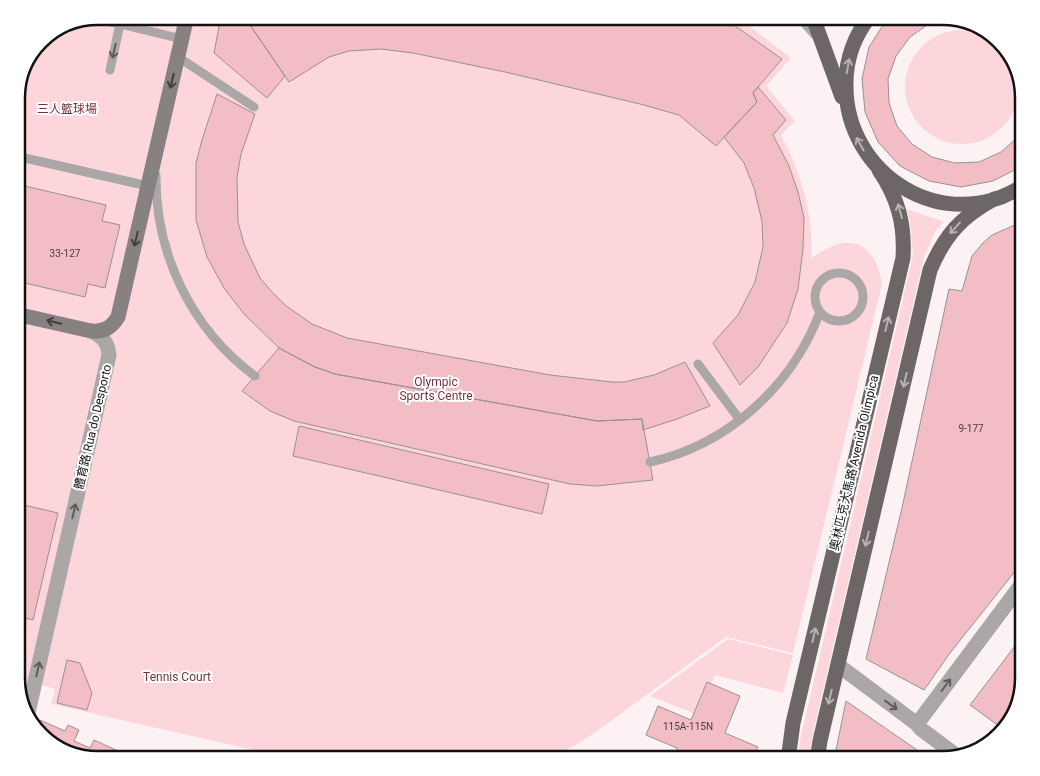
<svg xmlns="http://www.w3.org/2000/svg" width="1040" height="776" font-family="Roboto,'Noto Sans SC',sans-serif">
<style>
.green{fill:#fcd6db}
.building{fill:#f3bdc6;stroke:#999192}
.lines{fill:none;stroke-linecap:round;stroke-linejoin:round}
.lane{stroke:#aba7a7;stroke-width:9}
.street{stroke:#aba7a7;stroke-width:15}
.secondary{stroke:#878182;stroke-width:15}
.primary{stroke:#6d6667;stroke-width:15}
.tram{stroke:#7e787a;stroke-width:1}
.oneway{stroke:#605c5c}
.oneway2{stroke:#b6b2b3}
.oneway3{stroke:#423e3f}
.labels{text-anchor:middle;stroke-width:4;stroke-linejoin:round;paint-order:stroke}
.number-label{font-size:10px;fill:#4c3c3f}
.park-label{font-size:12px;fill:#743342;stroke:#fff}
.street-label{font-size:12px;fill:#141112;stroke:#fff}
.rim{fill:none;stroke:#141112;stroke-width:2.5}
</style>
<rect width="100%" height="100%" fill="#fcf2f4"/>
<path class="green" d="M 98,16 L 736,16 L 791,58 L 766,86 L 795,121 L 781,135 C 801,173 814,215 811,258 C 820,253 828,247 839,244 C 866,237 879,262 882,284 L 793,653 L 726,637 L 597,731 L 576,745 L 546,760 L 298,760 L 51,704 L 55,689 L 16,677 L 16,345 L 25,305 L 16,303 L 16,92 L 44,37 Z
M905 87a57 57 0 1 1 114 0a57 57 0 1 1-114 0Z
M 907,209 L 944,222 L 936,230 L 924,257 L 812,737 L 809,760 L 797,760 L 801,736 L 913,255 L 910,222 Z
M 728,639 L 793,655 L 783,693 L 715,675 L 698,715 L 650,696 Z"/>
<path class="building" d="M 221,16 L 258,16 L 248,22 L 285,76 L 267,98 L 214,53 Z
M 258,16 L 721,16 L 782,59 L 753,93 L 757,102 L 716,146 L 679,115 L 640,104 L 505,72 L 413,53 L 381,49 L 349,51 L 329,57 L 289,82 L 248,22 Z
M 891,16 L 943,16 L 947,18 L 930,23 L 910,37 L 896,56 L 888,79 L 889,103 L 897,126 L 912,144 L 932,157 L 955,163 L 979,162 L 1001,152 L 1019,136 L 1024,127 L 1024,164 L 1022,166 L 993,181 L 961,187 L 929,181 L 900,166 L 878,142 L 865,112 L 862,79 L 869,47 L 887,19 Z
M 758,87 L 786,120 L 773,135 L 789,166 L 798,192 L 804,218 L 803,249 L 798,289 L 787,323 L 758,367 L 740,385 L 713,343 L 738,315 L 755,282 L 763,247 L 762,221 L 754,188 L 744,163 L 724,137 L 757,102 L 753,93 Z
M 217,94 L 255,114 L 241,154 L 237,177 L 238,222 L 244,244 L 260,278 L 272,292 L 285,305 L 312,324 L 347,338 L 550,375 L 612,382 L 624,382 L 654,375 L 685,362 L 710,406 L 677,419 L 643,430 L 642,419 L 597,421 L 335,374 L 315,367 L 279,348 L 244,314 L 224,288 L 207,257 L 196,220 L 196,163 L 202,140 Z
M 16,184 L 106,205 L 102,221 L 120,225 L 105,288 L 88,284 L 85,297 L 16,281 Z
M 1024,221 L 1024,560 L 950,653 L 924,690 L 866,659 L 902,508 L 949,289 L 962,291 L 972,256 L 983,243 L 992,235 Z
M 279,348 L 315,367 L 335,374 L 597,421 L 642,419 L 653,480 L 597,486 L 570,484 L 294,421 L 270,411 L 242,391 Z
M 299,426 L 549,484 L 542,514 L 293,456 Z
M 16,503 L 58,513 L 33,620 L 16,616 L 16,558 L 19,547 L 16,547 Z
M 1024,634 L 1024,679 L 1014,706 L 999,726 L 970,705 Z
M 67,660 L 80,663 L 92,693 L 87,710 L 57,703 Z
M 707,682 L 740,696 L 725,733 L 758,747 L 752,760 L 673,760 L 677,748 L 646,735 L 658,706 L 691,720 Z
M 846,701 L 917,750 L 930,760 L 834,760 Z
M 1014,706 L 1007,728 L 1004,730 L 999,726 Z
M 40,720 L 65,731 L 68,725 L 79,730 L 74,741 L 90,748 L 94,740 L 138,760 L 97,760 L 48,743 L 37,730 Z"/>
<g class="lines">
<path class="lane" d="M 798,16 L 815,35
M 93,18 L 120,24 L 110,70
M 120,24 L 182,39
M 178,57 L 254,107
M 16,156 L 148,186
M 156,175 C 155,253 191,329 255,376
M815 297a24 24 0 1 1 48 0a24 24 0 1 1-48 0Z
M 698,364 L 740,420
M 650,462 C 728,445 792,386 820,312"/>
<path class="street" d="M 838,665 L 917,724 L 921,729 L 957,756
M 27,717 L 109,355 C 108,343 103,336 91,331
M 917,724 L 1024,581"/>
<path class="secondary" d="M 16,314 L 91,331 C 104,332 111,328 118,317 L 187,16"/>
<path class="primary" d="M 810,16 L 815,23 L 842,97
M 870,16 C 855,35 846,59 846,83 C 844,175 945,238 1024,185
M 788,760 L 793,723 L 903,258 C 905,224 898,198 879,170
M 817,760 L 820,741 L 930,270 C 945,235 961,217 994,199"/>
<path class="tram" d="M 844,16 L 869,18 L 888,16"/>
</g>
<defs><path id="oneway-shaft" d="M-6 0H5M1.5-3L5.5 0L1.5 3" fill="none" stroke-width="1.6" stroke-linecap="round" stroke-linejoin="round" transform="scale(1.25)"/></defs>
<g class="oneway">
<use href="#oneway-shaft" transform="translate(114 51) rotate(103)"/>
<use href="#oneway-shaft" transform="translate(74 511) rotate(-77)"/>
<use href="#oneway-shaft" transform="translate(38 669) rotate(-77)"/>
<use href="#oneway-shaft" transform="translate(946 685) rotate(-53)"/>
<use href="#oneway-shaft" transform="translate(891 705) rotate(36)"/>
</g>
<g class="oneway2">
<use href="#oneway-shaft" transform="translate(848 66) rotate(-80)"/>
<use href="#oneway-shaft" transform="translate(860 144) rotate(-119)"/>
<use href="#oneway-shaft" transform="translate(900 211) rotate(-105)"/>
<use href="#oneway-shaft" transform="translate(955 228) rotate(132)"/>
<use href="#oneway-shaft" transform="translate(887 324) rotate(-77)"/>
<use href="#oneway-shaft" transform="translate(905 380) rotate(103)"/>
<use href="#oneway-shaft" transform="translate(867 539) rotate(103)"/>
<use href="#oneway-shaft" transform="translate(814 635) rotate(-77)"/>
<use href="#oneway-shaft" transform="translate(830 697) rotate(103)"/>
</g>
<g class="oneway3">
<use href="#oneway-shaft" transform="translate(172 81) rotate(103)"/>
<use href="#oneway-shaft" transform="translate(136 239) rotate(103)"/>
<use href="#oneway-shaft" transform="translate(54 322) rotate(-167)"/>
</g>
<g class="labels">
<g class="number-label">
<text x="65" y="257">33-127</text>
<text x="971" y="432">9-177</text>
<text x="688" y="730">115A-115N</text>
</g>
<g class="park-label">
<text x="67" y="113">三人籃球場</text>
<text x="436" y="386">Olympic<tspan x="436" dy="14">Sports Centre</tspan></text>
<text x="177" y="681">Tennis Court</text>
</g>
<g class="street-label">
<text transform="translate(93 427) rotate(-77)" y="4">體育路 Rua do Desporto</text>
<text transform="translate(854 463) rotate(-77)" y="4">奧林匹克大馬路 Avenida Olímpica</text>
</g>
</g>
<path d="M0 0H1040V776H0ZM98 25H942A73 73 0 0 1 1015 98V678A73 73 0 0 1 942 751H98A73 73 0 0 1 25 678V98A73 73 0 0 1 98 25Z" fill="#fff" fill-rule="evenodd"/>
<path class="rim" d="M98 25H942A73 73 0 0 1 1015 98V678A73 73 0 0 1 942 751H98A73 73 0 0 1 25 678V98A73 73 0 0 1 98 25Z"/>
</svg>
